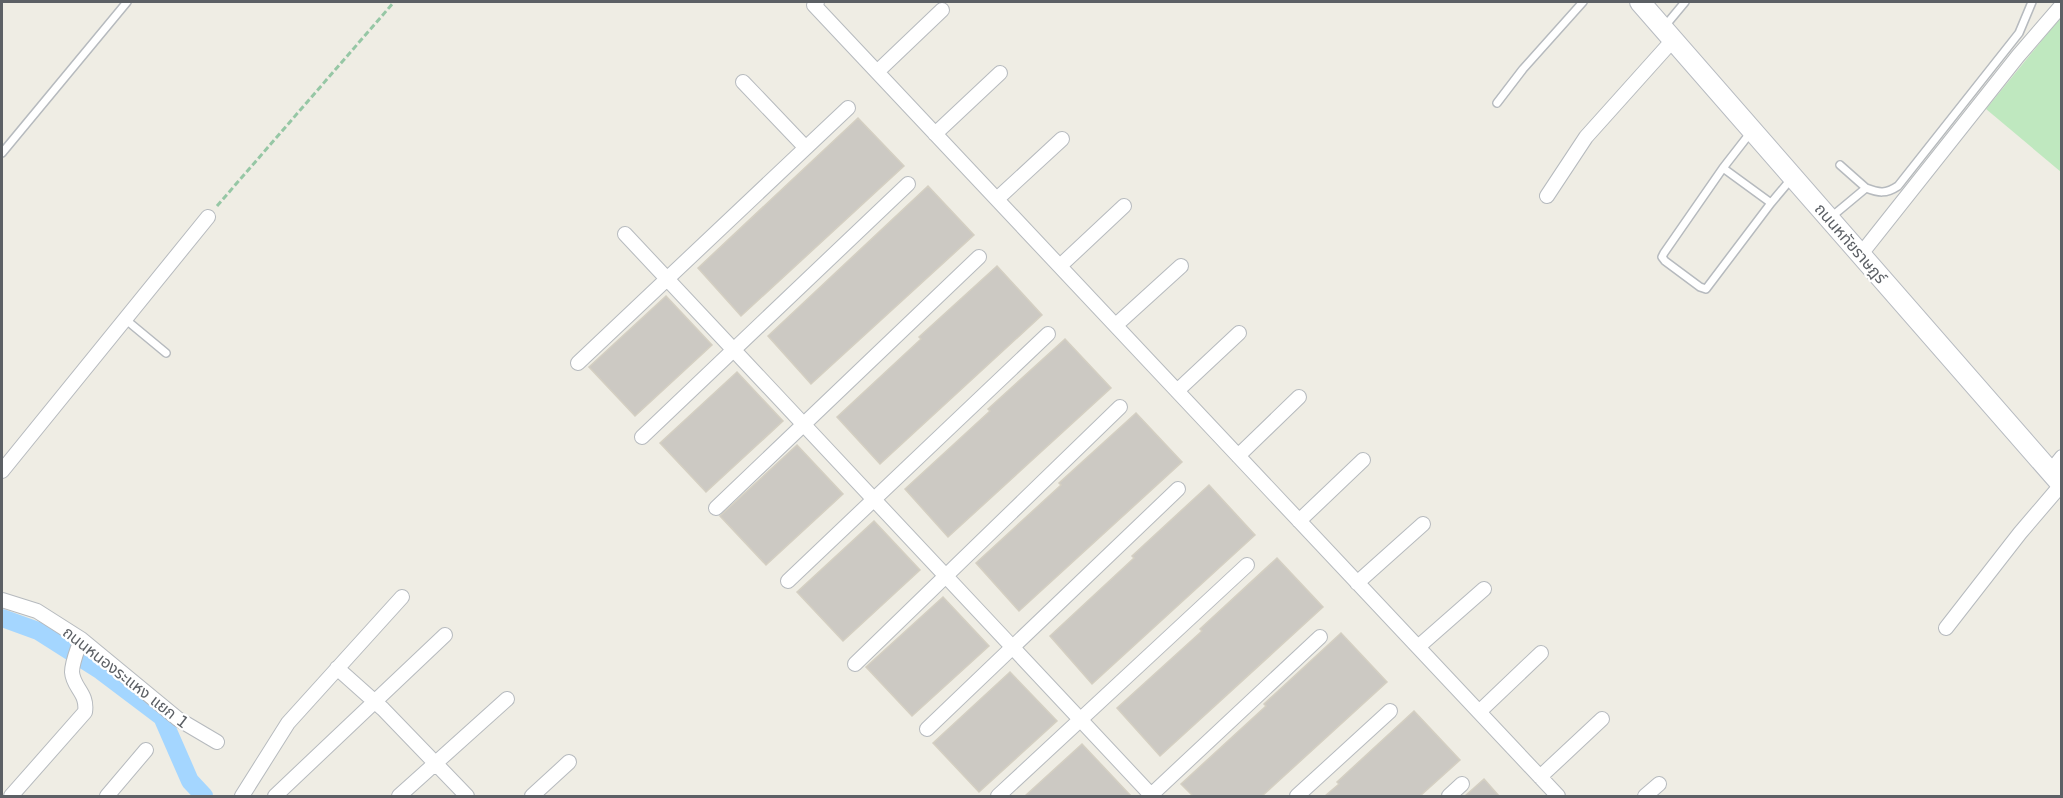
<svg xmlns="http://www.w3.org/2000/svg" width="2063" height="798" font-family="'DejaVu Sans','Noto Sans Thai',sans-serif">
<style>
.green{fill:#bfe8bf}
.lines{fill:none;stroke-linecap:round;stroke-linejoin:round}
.canal{stroke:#a4d6ff;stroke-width:18}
.building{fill:#ccc9c3;stroke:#d4cfc2;stroke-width:1.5}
.service-casing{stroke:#b6babe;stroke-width:10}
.minor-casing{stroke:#b6babe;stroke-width:16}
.secondary-casing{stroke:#b7bbc1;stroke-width:22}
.path{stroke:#96c7a5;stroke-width:3;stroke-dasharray:6 3;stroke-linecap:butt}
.service{stroke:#fff;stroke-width:7}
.minor{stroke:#fff;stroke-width:14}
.secondary{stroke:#fff;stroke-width:20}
.labels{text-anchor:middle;stroke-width:4.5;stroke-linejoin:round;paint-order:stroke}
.street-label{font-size:16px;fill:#5c6065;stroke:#fff}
</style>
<rect width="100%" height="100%" fill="#efede4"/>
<path class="green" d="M 2061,17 L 2061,172 L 1986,109 Z"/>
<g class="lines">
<path class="canal" d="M 2,618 L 38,631 L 101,671 L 162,717 L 190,781 L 204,796"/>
</g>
<path class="building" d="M 858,118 L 904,166 L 741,316 L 698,268 Z
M 928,186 L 974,235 L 811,384 L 768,336 Z
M 997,266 L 1042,315 L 880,464 L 837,417 L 921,339 L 919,337 Z
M 666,296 L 712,345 L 635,416 L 589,367 Z
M 1065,339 L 1111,388 L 948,537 L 905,489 L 990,411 L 988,409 Z
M 737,372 L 783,421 L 706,492 L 660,443 Z
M 1136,413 L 1182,462 L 1019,611 L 976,563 L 1061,485 L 1059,483 Z
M 797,445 L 843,494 L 766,565 L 720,516 Z
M 1209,485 L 1255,535 L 1092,684 L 1050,636 L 1134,558 L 1132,556 Z
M 874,521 L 920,570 L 843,641 L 797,592 Z
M 1277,558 L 1323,607 L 1160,756 L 1117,708 L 1202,631 L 1200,629 Z
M 943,597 L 989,646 L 912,716 L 866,667 Z
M 1341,633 L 1387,682 L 1262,796 L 1193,796 L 1181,784 L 1266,706 L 1264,704 Z
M 1010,672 L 1057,721 L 979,792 L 933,743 Z
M 1414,711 L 1460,760 L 1420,796 L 1325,796 L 1339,784 L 1337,782 Z
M 1082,744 L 1131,796 L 1025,796 Z
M 1484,779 L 1499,796 L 1465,796 Z"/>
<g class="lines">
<defs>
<path id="service" d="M 1665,26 L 1685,2
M 1497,103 L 1523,69 L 1583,2
M 1751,132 L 1723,168 L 1664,253 L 1662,257 L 1665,261 L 1700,287 L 1706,289 L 1771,203 L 1792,178
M 2,153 L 127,2
M 1840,165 L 1866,188
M 1723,168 L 1771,203
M 1830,218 L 1866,188 C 1879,193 1886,194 1898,186 L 2019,33 L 2032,2
M 125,319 L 166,353"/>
<path id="minor" d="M 817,2 L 814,5 L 1558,796
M 877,72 L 942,10
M 743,82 L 805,147
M 935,134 L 1000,73
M 1547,196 L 1586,137 L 1673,40
M 997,199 L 1062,139
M 625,234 L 1152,796
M 1861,254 L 2018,56 L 2062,5
M 1060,266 L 1124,206
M 1116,325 L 1181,266
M 578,363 L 848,108
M 1177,391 L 1239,333
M 642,437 L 908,184
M 1238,456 L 1299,397
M 2,471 L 208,217
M 2050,472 L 2062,457
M 716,508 L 979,257
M 1299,521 L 1363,460
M 788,581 L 1048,334
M 1357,583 L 1423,524
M 2,600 L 37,611 L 81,639 L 178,719 L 217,742
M 1946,628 L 2020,533 L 2061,485
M 1418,647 L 1484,589
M 855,664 L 1120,407
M 337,668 L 383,709 L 467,796
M 1479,712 L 1541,653
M 927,729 L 1178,489
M 1540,777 L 1602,719
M 11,796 L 85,712 C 88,693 73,688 72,672 C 72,662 78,649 81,639
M 107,796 L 146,750
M 242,796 L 288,723 L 402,597
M 275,796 L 445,635
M 399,796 L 507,699
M 532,796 L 569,762
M 998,796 L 1247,565
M 1150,796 L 1320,637
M 1297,796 L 1390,711
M 1449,796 L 1462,784
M 1645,796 L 1659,784"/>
<path id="secondary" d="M 1640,2 L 2062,485"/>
</defs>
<use href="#service" class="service-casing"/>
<use href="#minor" class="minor-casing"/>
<use href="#secondary" class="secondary-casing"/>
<path class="path" d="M 217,206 L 394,2"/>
<use href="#service" class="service"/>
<use href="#minor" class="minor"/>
<use href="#secondary" class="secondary"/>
</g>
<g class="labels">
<g class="street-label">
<text transform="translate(1851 243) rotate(49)" y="6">ถนนหทัยราษฎร์</text>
<text transform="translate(126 677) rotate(38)" y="6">ถนนหนองระแหง แยก 1</text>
</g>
</g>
<rect width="2063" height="798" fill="none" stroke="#5c6065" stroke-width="6"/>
</svg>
